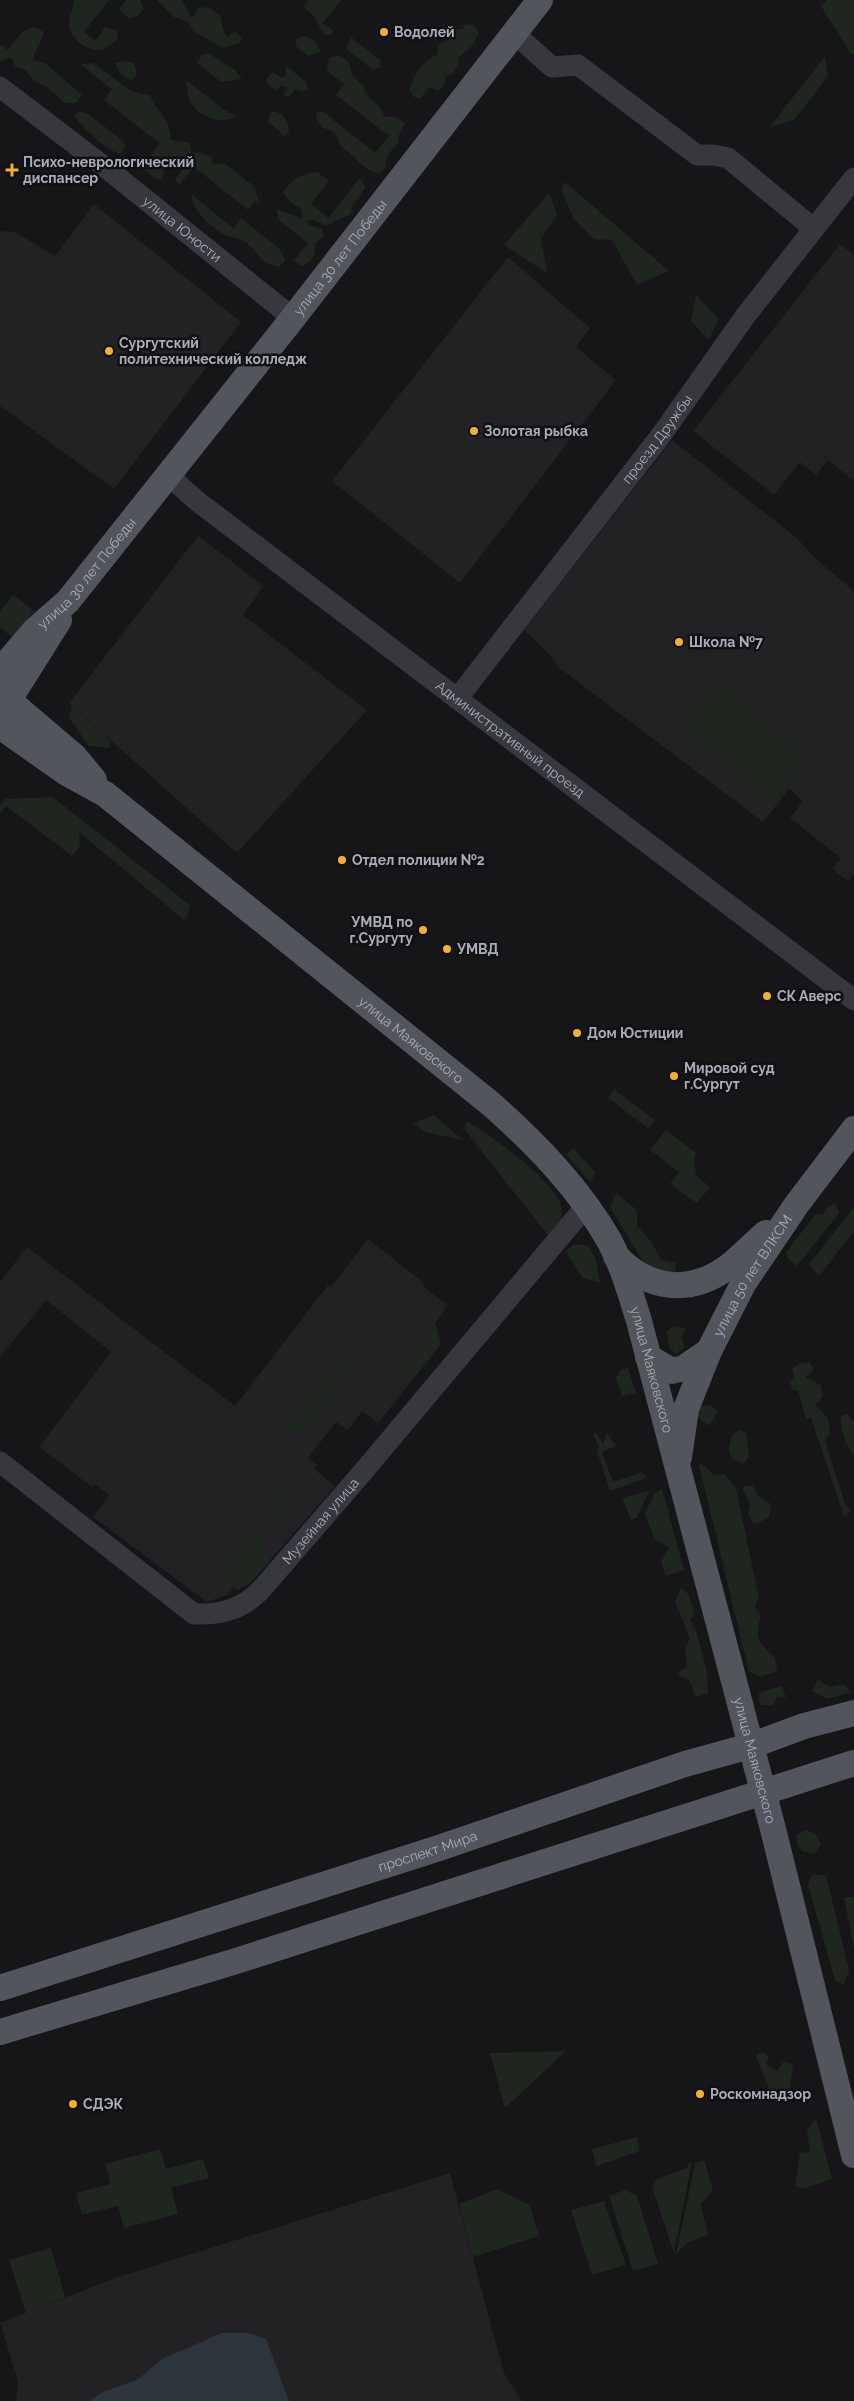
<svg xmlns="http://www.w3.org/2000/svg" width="854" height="2401" font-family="Raleway,sans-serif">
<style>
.built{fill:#222225}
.green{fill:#1e261f}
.water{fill:#2c353c}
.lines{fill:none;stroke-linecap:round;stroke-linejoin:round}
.minor{stroke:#37383d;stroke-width:21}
.major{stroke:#53555c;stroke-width:26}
.poi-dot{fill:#f2b134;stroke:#111113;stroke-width:2}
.labels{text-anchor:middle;stroke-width:5;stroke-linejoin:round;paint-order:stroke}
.poi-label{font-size:14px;font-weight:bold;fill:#a8adb8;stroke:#111113;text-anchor:start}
.street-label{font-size:14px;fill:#a8adb8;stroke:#111113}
</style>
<rect width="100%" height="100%" fill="#161618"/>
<path class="built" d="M 94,204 L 241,322 L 114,489 L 0,406 L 0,231 L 15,232 L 55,256 Z
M 840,244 L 854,255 L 854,481 L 828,460 L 816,475 L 800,462 L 774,495 L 693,431 Z
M 508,257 L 590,328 L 576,347 L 616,380 L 460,583 L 332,481 Z
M 672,440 L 797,538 L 814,557 L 854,591 L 854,874 L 848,881 L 832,869 L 841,858 L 790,818 L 803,801 L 789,789 L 763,822 L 557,666 L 549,654 L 524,630 Z
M 198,536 L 264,586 L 243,615 L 367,710 L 237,853 L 69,703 Z
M 368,1239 L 424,1283 L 423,1286 L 448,1306 L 435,1323 L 441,1344 L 378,1423 L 362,1411 L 348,1430 L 336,1422 L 308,1458 L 317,1465 L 314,1469 L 335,1486 L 251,1582 L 238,1590 L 234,1587 L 227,1595 L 207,1602 L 93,1517 L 109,1495 L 95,1484 L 92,1487 L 39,1447 L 111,1352 L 46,1300 L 0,1357 L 0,1282 L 27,1247 L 235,1406 L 328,1285 L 331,1287 Z
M 450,2173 L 504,2373 L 522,2401 L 16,2401 L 18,2381 L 0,2323 L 115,2278 Z"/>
<path class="green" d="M 74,0 L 109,0 L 84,32 L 95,41 L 105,27 L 116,30 L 118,38 C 113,43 106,50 98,50 C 85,50 71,38 69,27 C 67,19 74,8 74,0 Z
M 126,0 L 140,0 L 144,9 L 137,16 L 129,19 L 119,9 Z
M 157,0 L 182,0 L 192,18 L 198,8 L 210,7 L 221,17 L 223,29 L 227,37 L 235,31 L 242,39 L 240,43 L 223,48 L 193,31 L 188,22 L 174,17 Z
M 308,0 L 341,0 L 323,23 L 333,30 L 332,35 L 324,35 L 314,16 L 303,7 Z
M 827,0 L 854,0 L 854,53 L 852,55 L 821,6 Z
M 466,24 L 474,25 L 479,33 L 473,45 L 458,58 L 458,65 L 453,74 L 446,76 L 445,84 L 438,91 L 431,87 L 427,89 L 421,98 L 414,97 L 409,90 C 413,75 423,61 438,54 L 438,45 L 449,38 L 455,29 L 462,29 Z
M 34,27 L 44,32 C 42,43 34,49 33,60 L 45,63 L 82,95 L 76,103 L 65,103 L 47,87 L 34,81 L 26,70 L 15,66 L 11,57 L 0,62 L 0,44 L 8,50 L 23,31 Z
M 303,36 C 312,38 319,42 320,52 L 308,56 L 296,46 L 296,39 Z
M 351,37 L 380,60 L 381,67 L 373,70 L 346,49 Z
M 208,53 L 235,70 L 242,79 L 221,82 L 197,63 L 202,55 Z
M 338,55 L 349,62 L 353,76 L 363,86 L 369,98 L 379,106 L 385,117 L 395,117 L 405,123 L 398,137 L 398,143 C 390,151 386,156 386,167 L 380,173 C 364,173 355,155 341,146 C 334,135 339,131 322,128 L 316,118 L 316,113 L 322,111 L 375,153 L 389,136 L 336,95 L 344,84 L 327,71 L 329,58 Z
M 825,56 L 828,76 L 794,120 L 769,128 Z
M 124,61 L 134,63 L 137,75 L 131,80 L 121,75 L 115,63 Z
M 92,63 C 113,74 124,94 150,95 C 158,113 170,118 171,140 L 190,143 L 191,151 L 212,156 L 212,163 L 225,164 L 254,186 L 260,205 L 255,201 L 248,210 L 194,167 L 179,185 L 175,179 L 184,168 L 182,162 L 167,160 L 162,165 L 164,175 L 161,180 L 153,177 L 144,169 L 145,157 L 148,159 L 160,143 L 104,100 L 112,89 L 80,64 Z
M 286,66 L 305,81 L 308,89 L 302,91 L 295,89 L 290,97 L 284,95 L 288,88 L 282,85 L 275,90 L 265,81 L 273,72 L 282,78 L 286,75 Z
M 186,80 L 226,111 L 236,116 C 222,126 195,116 190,100 C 187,94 187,86 186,80 Z
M 78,111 L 88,114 L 117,136 L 126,146 L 121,154 C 107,151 83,128 74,116 Z
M 272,111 C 284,113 288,119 289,131 L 284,136 L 268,121 Z
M 317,172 L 329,181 L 311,204 L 328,218 L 360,178 L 365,187 L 359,197 L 353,203 L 351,214 L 326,226 L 314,220 L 308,220 L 309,225 L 322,229 L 324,237 L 315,243 C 317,256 313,261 301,266 L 294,260 L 308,243 L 279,220 L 277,209 L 303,219 L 301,209 L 290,202 L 283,193 C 291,179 301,174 317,172 Z
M 565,182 L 669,271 L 637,285 L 612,240 L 594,239 L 573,218 L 561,189 Z
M 549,193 L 557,215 L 541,239 L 547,273 L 504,245 Z
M 191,194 L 233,228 L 241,218 L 280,249 L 285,260 L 279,267 C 259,262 262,257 249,245 C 244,239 235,238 228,236 C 212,229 193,212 191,194 Z
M 696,295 L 719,319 L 709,340 L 691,321 Z
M 13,595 L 34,611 L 13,638 L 0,628 L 0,612 Z
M 718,688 L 724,689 L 803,754 L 803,766 L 774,801 L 767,802 L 761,799 L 684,732 C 679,716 703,690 718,688 Z
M 72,706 L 111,741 L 109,748 L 89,746 L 69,718 Z
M 53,797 L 191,906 L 184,920 L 79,832 L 80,846 L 72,856 L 6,806 L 0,813 L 0,806 L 5,799 Z
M 614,1089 L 655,1120 L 649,1129 L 608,1098 Z
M 434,1115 L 463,1140 L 425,1132 L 413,1123 Z
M 467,1121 C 494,1139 543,1171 559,1200 C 562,1205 562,1213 562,1219 L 548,1235 L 464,1129 Z
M 666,1130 L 696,1153 L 694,1160 L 696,1175 L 710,1187 L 697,1203 L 670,1184 L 679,1172 L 650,1150 Z
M 573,1148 L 595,1172 L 591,1183 L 566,1154 Z
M 616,1193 L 637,1210 L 637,1226 L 652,1242 L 660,1259 L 676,1263 L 675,1278 L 651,1275 L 610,1207 Z
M 836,1203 L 839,1213 L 797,1266 L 788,1259 L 786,1252 L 815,1215 L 823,1214 L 829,1206 Z
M 854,1207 L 854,1231 L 819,1276 L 809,1264 Z
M 574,1244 L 589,1246 L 596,1260 L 600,1283 L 583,1278 L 566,1252 Z
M 436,1326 L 441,1344 L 411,1381 L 399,1373 Z
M 672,1327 L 686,1328 L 681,1338 L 685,1348 L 675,1354 L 669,1346 L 667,1331 Z
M 339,1360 L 350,1369 L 309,1427 L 301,1428 L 287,1437 L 282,1434 Z
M 809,1362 L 814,1370 L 805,1377 L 821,1385 L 823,1396 L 816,1405 L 828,1419 L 830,1434 L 825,1440 L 845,1504 L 851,1511 L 844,1517 L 811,1418 L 806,1419 L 798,1390 L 792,1390 L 790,1381 L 795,1379 L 792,1369 L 798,1364 Z
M 628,1368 L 636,1393 L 622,1396 L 616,1378 L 620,1370 Z
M 709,1405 L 718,1410 L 710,1426 L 698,1418 L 700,1407 Z
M 847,1414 L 854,1421 L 854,1456 C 844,1443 841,1431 841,1416 Z
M 741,1430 L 746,1433 L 749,1456 L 744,1464 L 732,1459 L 728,1449 L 733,1434 Z
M 595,1431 L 603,1443 L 607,1433 L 616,1446 L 602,1452 L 613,1482 L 642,1472 L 647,1478 L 610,1491 L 597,1451 L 599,1445 L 593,1436 Z
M 701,1463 L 714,1475 L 725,1474 L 736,1488 L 759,1598 L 755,1606 L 761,1616 C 754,1637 758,1643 775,1658 L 777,1671 L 760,1677 L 749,1671 L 699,1466 Z
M 746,1486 L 753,1486 L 759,1496 L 771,1504 L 769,1517 L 754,1525 L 748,1514 L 750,1504 L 742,1488 Z
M 284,1489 L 293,1496 L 270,1524 L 262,1519 Z
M 662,1489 L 684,1570 L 666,1576 L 661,1562 L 669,1547 L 655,1540 L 645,1513 L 655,1493 Z
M 649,1491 L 637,1518 L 631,1520 L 622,1498 Z
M 252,1533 L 263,1540 L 264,1552 L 271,1560 L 251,1582 L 238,1590 L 227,1581 L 222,1573 Z
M 681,1587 L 688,1594 L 695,1614 L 690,1620 L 696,1630 L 707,1672 L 708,1693 L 696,1697 L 689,1680 L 681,1677 L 678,1672 L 687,1667 L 685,1650 L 690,1638 L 675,1602 Z
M 818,1680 L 830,1687 L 844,1684 L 851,1692 L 828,1699 L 812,1691 Z
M 782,1686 L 786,1698 L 777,1696 L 773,1705 L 762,1705 L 758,1698 L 760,1692 Z
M 806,1830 L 815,1834 L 821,1844 L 814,1854 L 802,1851 L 797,1843 L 797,1835 Z
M 812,1875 L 826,1875 L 849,1970 L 844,1985 L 835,1980 L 808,1885 Z
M 844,1897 L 854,1897 L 854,1949 Z
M 566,2051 L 505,2108 L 490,2053 Z
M 763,2051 L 769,2057 L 766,2064 L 777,2071 L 783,2062 L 793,2064 L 789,2091 L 776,2095 L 769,2088 L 756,2056 Z
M 813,2121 L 817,2121 L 832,2179 L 806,2188 L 795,2187 L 800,2152 L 810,2153 L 807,2131 Z
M 637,2137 L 640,2151 L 596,2166 L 592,2149 Z
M 160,2149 L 166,2169 L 203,2159 L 209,2178 L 171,2188 L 178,2214 L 124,2228 L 118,2206 L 82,2215 L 76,2193 L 110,2184 L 105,2164 Z
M 704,2160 L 713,2190 L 701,2204 L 708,2235 L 688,2242 L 676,2254 L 695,2163 Z
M 689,2163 L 692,2163 L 674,2253 L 652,2187 L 657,2179 L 687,2168 Z
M 497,2189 L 530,2205 L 539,2236 L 473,2257 L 459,2204 Z
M 625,2190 L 637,2196 L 658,2264 L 633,2271 L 609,2196 Z
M 604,2201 L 626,2265 L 592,2275 L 571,2210 Z
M 51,2248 L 65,2297 L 26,2313 L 9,2260 Z"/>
<path class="water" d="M 222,2333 L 248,2333 L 266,2339 L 289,2401 L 90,2401 L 103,2392 L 137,2380 L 162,2359 Z"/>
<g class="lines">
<g class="minor">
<path d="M 514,33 L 552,67 L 578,65 L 697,155 L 713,155 L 728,158 L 813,228"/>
<path id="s1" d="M 0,87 L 110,171 L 293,318"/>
<path id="s2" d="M 169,476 L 197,501 L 854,1000"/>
<path id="s3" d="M 457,699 L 662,434 L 746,315 L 854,178"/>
<path id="s4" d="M 0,1462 L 194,1614 C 219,1615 241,1610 260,1591 L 362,1473 L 586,1206"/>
</g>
<g class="major">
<path id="s5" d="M 0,671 L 35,630 L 68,601 L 293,318 L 540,0"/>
<path d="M 0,693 L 75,757 L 94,780"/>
<path d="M 0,714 L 59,620"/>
<path id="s6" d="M 0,726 L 65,772 L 105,794 L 491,1104 C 536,1144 580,1189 610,1242 C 623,1267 631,1295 639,1321 L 773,1829 L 854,2155"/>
<path d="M 616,1256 C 648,1290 690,1295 728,1267 C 741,1257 753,1244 766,1233"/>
<path d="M 648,1357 L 672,1371 L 684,1368 L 709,1351"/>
<path id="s7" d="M 679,1457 L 686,1409 L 709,1351 L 743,1284 L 797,1204 L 854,1129"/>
<path id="s8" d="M 0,1988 L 439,1848 L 685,1764 L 750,1746 L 804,1726 L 854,1713"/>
<path d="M 0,2032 L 233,1962 L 854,1763"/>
</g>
</g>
<g class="poi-dot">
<circle cx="384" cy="32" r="5"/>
<path d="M9.5 162.5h5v5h5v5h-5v5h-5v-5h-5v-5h5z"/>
<circle cx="109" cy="351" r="5"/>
<circle cx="474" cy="431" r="5"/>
<circle cx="679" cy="642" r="5"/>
<circle cx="342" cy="860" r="5"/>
<circle cx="423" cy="930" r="5"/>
<circle cx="447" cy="949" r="5"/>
<circle cx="767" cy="996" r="5"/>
<circle cx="577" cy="1033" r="5"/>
<circle cx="674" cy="1076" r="5"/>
<circle cx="700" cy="2094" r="5"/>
<circle cx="73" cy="2104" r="5"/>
</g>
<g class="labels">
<g class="poi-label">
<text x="394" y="37">Водолей</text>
<text x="23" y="167">Психо-неврологический<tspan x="23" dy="16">диспансер</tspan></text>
<text x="119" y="348">Сургутский<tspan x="119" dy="16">политехнический колледж</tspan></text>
<text x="484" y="436">Золотая рыбка</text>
<text x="689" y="647">Школа №7</text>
<text x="352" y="865">Отдел полиции №2</text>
<text x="413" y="927" text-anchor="end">УМВД по<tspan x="413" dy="16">г.Сургуту</tspan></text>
<text x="457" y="954">УМВД</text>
<text x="777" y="1001">СК Аверс</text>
<text x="587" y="1038">Дом Юстиции</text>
<text x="684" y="1073">Мировой суд<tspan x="684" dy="16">г.Сургут</tspan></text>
<text x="710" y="2099">Роскомнадзор</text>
<text x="83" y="2109">СДЭК</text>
</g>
<g class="street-label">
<text dy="5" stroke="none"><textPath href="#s1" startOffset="231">улица Юности</textPath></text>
<text dy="5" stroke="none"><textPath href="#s5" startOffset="536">улица 30 лет Победы</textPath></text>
<text dy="5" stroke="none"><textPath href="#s3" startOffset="328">проезд Дружбы</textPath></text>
<text dy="5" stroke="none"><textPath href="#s5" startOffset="131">улица 30 лет Победы</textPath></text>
<text dy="5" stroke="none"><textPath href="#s2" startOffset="431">Административный проезд</textPath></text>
<text dy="5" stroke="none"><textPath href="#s6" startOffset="518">улица Маяковского</textPath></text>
<text dy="5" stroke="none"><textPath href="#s7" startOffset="198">улица 50 лет ВЛКСМ</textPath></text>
<text dy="5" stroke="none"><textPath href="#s6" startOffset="938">улица Маяковского</textPath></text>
<text dy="5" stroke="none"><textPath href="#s4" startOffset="411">Музейная улица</textPath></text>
<text dy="5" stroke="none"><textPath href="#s6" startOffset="1342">улица Маяковского</textPath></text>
<text dy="5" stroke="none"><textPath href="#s8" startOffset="449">проспект Мира</textPath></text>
</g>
</g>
</svg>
